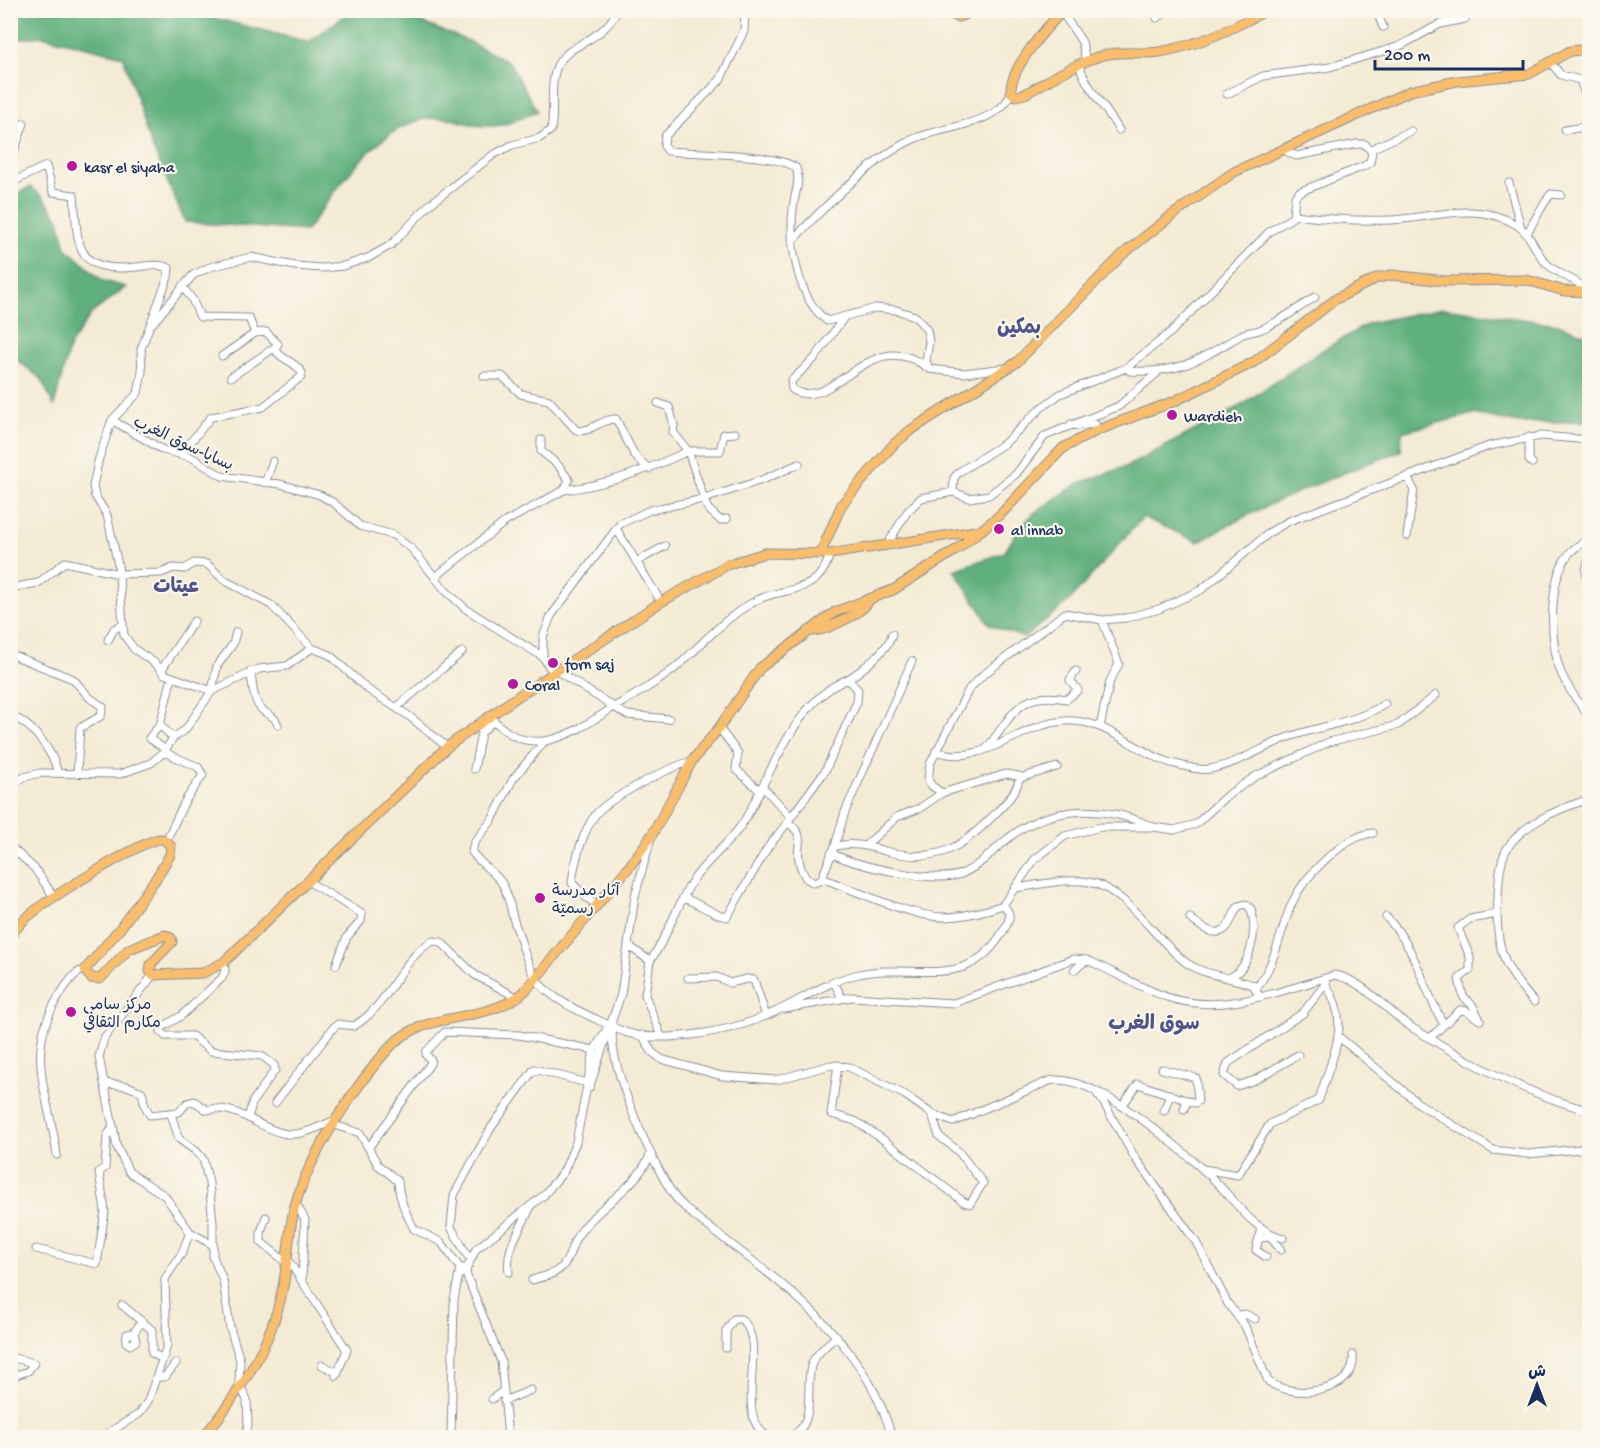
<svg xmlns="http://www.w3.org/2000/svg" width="1600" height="1448" font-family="'Gochi Hand','Playpen Sans Arabic',sans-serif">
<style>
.forest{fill:#5fb07c;stroke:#3d706d;stroke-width:1.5}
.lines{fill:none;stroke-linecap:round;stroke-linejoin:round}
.minor-casing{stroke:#888d99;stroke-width:9}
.major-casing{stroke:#888d99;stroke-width:11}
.minor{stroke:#fff;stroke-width:7}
.major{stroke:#f9be6d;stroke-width:9}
.poi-dot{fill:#b5179e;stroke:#fbf7ec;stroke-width:2}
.labels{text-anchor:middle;stroke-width:4.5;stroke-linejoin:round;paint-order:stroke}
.poi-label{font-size:16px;fill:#1b2f5e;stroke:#fbf7ec;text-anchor:start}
.street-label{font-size:16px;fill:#1b2f5e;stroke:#fbf7ec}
.quarter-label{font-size:20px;font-weight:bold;fill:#4f558a;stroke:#fbf7ec}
</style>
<rect width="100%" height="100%" fill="#fbf7ec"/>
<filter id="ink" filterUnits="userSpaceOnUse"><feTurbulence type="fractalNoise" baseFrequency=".0167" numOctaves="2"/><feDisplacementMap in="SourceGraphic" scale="12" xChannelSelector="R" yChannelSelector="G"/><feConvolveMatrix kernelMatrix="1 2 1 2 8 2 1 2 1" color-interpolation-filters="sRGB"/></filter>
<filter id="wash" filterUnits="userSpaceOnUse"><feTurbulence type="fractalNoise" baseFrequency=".008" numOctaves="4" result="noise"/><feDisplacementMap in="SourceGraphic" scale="24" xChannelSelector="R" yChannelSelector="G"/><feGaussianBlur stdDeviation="1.35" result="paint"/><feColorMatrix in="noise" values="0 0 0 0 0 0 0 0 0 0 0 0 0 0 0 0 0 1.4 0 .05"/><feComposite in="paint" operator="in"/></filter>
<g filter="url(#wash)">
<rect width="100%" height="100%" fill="#f4ebd4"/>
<path class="forest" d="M 10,11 L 186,11 L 309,42 L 351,11 L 391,11 L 466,40 L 509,62 L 537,111 C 520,119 505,127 485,126 C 471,126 457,119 444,118 C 382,114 339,188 306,231 L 185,222 L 152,146 L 123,56 L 42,36 L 11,40 Z
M 31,187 L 43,197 L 59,219 L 66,248 L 103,281 L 126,287 L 91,314 L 70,345 L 54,406 L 41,379 L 11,355 L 11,196 Z
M 1443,308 L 1558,324 L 1589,336 L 1589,421 L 1519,423 L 1473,414 L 1402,432 L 1401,451 C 1331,478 1263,504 1198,542 L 1143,517 L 1069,601 L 1024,638 L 990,625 L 954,570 L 1005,552 L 1018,530 L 1035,512 L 1079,483 L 1128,466 L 1237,408 L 1318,353 L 1369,323 Z"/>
</g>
<g filter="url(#ink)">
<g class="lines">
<defs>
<path id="minor" d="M 745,10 L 744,31 L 720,80 L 665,136 L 664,146 L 668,151 C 696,154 778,153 796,168 C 801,182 794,195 793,209 C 789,244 797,298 827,321 L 876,308 L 896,310 L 915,316 L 927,330 L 929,342 L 926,360 L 929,369 L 964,373 L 1006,368
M 933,10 L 940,17 L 949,13
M 1376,10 L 1383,27
M 1062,12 L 1082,42 L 1086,62
M 1157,18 L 1169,10
M 1550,62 L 1561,75 L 1580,80 L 1590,107
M 1079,65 C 1087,88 1106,108 1119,130
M 1227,94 L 1263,76 L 1330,67 L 1400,46 L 1440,24 L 1465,19 L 1469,10
M 1565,130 L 1590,126
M 1371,149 L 1411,131
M 10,163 L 24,123
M 10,183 L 46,166 L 53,192 L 74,195 C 78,243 73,274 136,267 C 147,266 159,263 169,268 L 168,277 L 141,349 L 142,372 L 138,393 L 112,420 L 163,450 L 191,457 L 222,476 L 280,484 L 320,495 L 334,503 L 360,526 L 393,535 L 412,549 L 446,591 L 466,609 L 543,657 L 553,673
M 1509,183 L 1521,228
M 1294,215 C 1326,219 1359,221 1391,220 C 1434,218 1476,200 1517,225 C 1532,235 1535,252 1547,264 C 1560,276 1577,279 1589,292
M 1527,233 C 1535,221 1542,204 1551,194 L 1561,195
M 792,241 C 822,209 875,155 916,138 C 944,127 1003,123 1011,92
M 182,286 L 192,299 L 200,317 L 249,318 L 255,333 L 222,356
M 843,319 L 815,358 L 791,381 L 792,389 C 801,396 811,394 822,391 C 860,371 885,336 928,368
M 152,324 L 193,275 L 210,267 L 251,257 L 295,266 L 322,268 L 343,266 L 368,258 L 391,245 L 429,205 L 493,155 L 512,145 L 540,138 L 551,130 C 555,110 549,85 557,66 C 567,43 605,41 617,10
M 1126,368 L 1130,371 C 1182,373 1197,361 1241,335 C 1246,332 1253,332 1259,330 C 1278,323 1297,309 1315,297
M 484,376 L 502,376 L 521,394 L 549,400 L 576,430 C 590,434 601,418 616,419 L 635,456 L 649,469
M 231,377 L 274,348
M 112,420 L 99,458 L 93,486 L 95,496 L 107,515 L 118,565 L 124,635 L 134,649 L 156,664 L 164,674 L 212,691 L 217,666 L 233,644 L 236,632
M 1071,424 L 1077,426 L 1095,424 L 1098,430
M 1529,437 L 1529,460 L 1532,463
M 180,455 L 211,417 L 263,407 L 301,377 L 302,373 C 295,360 281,361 274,348 L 278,344 L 266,332 L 255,333
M 265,483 L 273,461
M 564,490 C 608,485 648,470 688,451 L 673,432 L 674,425 L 669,407 L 658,403
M 953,492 L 954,478 L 959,472 L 1005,443 L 1041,408 L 1060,394 L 1126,368 L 1171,332 L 1269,232 L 1293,217 L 1295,197 L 1299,192 L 1364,166 L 1370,162 L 1372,152 L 1365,144 L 1357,144 L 1296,156 L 1282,149
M 727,519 L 720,520 L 708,509 L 704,499 L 762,480 L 799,464
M 617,530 L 661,602
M 1407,536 L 1414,490 L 1407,477
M 1590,538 C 1582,543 1573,548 1568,555 C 1548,581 1549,646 1562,675 C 1569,691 1580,704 1590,718
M 887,545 L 907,512 L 921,498 L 953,492 L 969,498 L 989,495 L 1016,474 L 1045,436 L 1119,406 L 1158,372
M 1590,556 L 1586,570 L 1590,606
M 636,562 L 665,546
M 435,577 L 505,522 L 564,490 L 569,480 L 558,465 L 541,451 L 541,440
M 10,588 L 38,583 L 65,562 L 119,574 L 161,573 L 173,568 L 185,569 L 194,563 L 207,564 L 224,580 L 271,605 L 312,648 L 330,655 L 367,689 L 409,716 L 447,747
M 108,640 L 114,629 L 122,625
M 10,654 L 73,679 L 90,698 L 103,707 L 101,716 L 80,728 L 77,772
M 543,657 L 543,637 L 551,616 L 620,524 L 650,510 L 704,499 L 688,451 L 720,451 L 724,434 L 735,433
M 162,669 L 194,621
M 251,671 C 252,683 253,700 261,709 C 267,715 275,715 278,725
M 557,671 L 614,707 C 637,694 660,681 680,664 C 703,643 723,620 750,604 C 783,583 817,600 830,554
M 172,677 L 160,725 L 173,738
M 848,679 C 860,672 890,648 892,634
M 397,707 L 462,652
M 490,716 C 530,764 572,734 614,707 L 627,715 L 669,719
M 10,717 C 29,719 56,755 57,773
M 160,725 L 149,738 L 166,750
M 1100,727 L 1110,681 L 1119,664 L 1102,620
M 719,728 L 738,753 L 736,769 L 759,790
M 544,742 L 513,779 L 492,820 L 474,843 L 472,852 C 480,865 495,871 503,885 C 509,896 511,912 515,924 C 522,941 526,964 536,979 C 550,1001 595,1018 617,1029 C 654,1047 732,1031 768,1015 C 797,1003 823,983 855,975 C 914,960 968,996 1005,928 C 1010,919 1012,913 1003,905 C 985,911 964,917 944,917 C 911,917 857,891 824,879 L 823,875 L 835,846 C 854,842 867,846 885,851 C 937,864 959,850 995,814 C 1004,805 1020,789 1019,776 L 1006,774 L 942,793 L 932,786 L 928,780 L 930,764 L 969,689 L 983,675 L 1065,613 L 1102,620 L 1126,618 L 1159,609 L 1201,590 L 1270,532 L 1289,521 L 1489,446 L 1541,436 L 1590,440
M 986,749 C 1013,717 1016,690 1067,699 L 1078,690 L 1070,680 L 1076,671
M 936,751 C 983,768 1019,724 1065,721 C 1108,718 1140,757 1179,765 C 1188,767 1201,771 1210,769 C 1238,764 1261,748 1286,738 C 1319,726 1355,723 1385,704
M 164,752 L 198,767 L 203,775 L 185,801 L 166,841
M 474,769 L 481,733 L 494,720
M 1020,778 L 1057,767
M 10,786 L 24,777 L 40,773 L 120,774 L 151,763 L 164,752 L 173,738 L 185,730 L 212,691 L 259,669 L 287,666 L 312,648
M 762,786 L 791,817 L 788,822 C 807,838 796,841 799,860 C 800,867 803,873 806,878 L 814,883 L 824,879
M 866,845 L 897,817 L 920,808 L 942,793
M 10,846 L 35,869 L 54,897
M 835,846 L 845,812 L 912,661
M 831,853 C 856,866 935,884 961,874 C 978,867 991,853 1005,841 C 1046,805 1103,804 1151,826
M 309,882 L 362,914 L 361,921 L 347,937 L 336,965
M 1016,888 C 1039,885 1066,878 1089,882 C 1124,887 1159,944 1188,964 C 1207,976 1232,977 1253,985 L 1259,996
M 685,898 L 719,915 L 727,917 L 768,847 L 788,822
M 598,905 L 587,898 L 572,883 C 574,863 583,830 596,814 C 610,797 670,767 692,761
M 1003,905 L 1035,859 L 1065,836 L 1101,827 L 1154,827 L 1174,830 L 1196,824 L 1225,797 L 1256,776 L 1329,742 L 1398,725 L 1436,695
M 1497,914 C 1497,954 1508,973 1534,1002
M 1386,917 C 1416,947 1423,988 1443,1023
M 1190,918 C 1198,925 1216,939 1226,928 C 1232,922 1233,912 1239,906 L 1246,904 L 1251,909 C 1258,930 1251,968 1229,978
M 629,946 L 650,961 C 668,936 677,905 693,880 C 708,858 731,843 744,821 C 771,776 794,700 848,679 L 858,690 L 857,702 L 825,771 L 791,817
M 650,961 L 645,995 L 661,1036
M 224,962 L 225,971 L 222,978 L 181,1016 L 161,1028 L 161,1032 L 165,1036 L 192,1036 L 211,1051 L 262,1056 L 274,1065 L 275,1070 L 253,1101 L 248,1117
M 1074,970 L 1087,960
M 153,975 L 104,1038 L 99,1057 L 117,1147 L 129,1172 L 165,1196 L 190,1232
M 688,978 L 717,977 L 730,983 L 747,979 L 754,980 L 766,1016
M 834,982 L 842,998
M 1257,987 C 1276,963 1280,931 1292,903 C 1304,876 1344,836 1373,833
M 784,1009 L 852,997 L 954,1003 L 1073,959 L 1087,960 C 1114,972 1142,989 1170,998 C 1225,1015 1283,990 1335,975 C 1365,981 1386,1011 1411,1027 C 1470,1063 1523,1093 1590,1111
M 613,1026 C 606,1062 652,1163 673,1194 C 678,1202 686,1208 692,1214 C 770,1276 866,1335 892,1438
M 642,1035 L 652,1052 L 661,1059 L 722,1076 L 776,1080 L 831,1065 L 849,1067 L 905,1095 L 932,1114 L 953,1122 L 1049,1081 C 1092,1071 1180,1148 1211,1177 C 1235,1199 1250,1229 1283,1238
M 1339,1037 L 1418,1103 L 1493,1150 L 1528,1154 L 1590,1148
M 1430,1038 L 1460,1010 L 1466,1011 L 1480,1020 L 1473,1006 L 1463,996 L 1459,979 L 1470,970 L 1470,957 L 1458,928 L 1470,919 L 1497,914 C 1499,896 1497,875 1503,858 C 1512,827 1562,807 1590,799
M 1298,1055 L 1255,1080 L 1237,1086 L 1224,1075 L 1228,1063 L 1303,1013 L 1326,983
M 838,1065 L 831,1114 L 855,1121 L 881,1138 L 964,1202 L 970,1204 L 983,1183 L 958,1151 L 939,1136 L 932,1114
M 104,1083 L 127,1086 L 142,1092 L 145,1106 L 150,1115 L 179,1112 L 187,1103 L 194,1101 L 207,1110 C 237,1103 259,1130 287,1134 C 302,1136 324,1125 337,1119
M 589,1088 L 621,994 L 635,896 L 651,838
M 1095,1091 L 1102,1100 L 1135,1158 L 1196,1242 L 1228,1304 L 1245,1326 L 1268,1381 C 1291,1400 1358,1394 1353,1355
M 275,1103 L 334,1027 L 338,1024 L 354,1026 C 390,1005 401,957 433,941 L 441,942 L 475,975 L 518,998
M 1122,1106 L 1138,1084 L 1195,1103 L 1198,1101 L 1196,1078 L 1162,1069
M 1184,1109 L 1187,1100
M 1164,1111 L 1170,1094
M 171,1114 L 179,1139 L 197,1152 L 203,1159 L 209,1183 L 213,1223 L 213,1257 L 223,1280 L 230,1328 L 240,1360 L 239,1383 L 247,1400 L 248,1426 L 244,1438
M 334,1125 L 360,1133 L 378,1165 L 398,1181 C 399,1201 406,1212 414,1229 L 441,1242 L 460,1268
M 369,1147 L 430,1064 L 431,1060 L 426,1055 L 426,1052 L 445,1032 L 519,1035 L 594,1050
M 57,1155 C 48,1088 21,1049 65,987 C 71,979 75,972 85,970
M 1203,1169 L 1238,1175 L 1270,1124 L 1319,1100 C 1331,1057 1353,1025 1326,985
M 296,1203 L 305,1220 L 302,1279
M 266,1217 L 261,1232 L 261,1242 L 287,1263
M 1261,1228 L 1256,1250 L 1266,1257
M 1261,1238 L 1270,1237 L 1281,1250
M 36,1249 L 97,1264 L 105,1211 L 99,1172 L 105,1168 L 107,1136 L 113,1127
M 467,1255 L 451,1227 L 454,1195 L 491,1128 L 534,1069 L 587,1083
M 288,1260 L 347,1350 L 336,1376
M 467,1268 L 476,1249 L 544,1195 L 564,1171 L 576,1142 L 594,1050 L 610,1024
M 509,1272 C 505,1247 521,1230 530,1208
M 466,1274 L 501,1361 L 508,1438
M 532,1280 C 542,1277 554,1275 562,1267 C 571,1258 571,1245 578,1235 C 600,1203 636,1190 651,1153
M 122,1305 L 152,1330 L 152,1353 L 159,1357 L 165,1356
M 1239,1315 L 1245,1314 L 1255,1319
M 134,1332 L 136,1341 L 130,1345 L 126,1342 L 127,1334 L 134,1332 L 141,1323
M 726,1348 L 726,1331 L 734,1319 L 741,1319 C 771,1343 729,1420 771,1438
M 10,1357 L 34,1363 L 28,1371 L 10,1377
M 322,1365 L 338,1373
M 157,1377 L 165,1377 L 176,1363
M 492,1399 L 504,1390
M 504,1401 L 531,1390
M 100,1438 L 139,1414 L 148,1401 L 167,1346 L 165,1279 L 182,1253 L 190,1232 L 213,1245
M 451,1438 L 454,1300 L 460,1268 L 467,1268 L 466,1274 L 461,1273
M 787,1438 C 820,1426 803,1388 812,1363 C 816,1353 829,1343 837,1336
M 1581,1438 L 1590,1434"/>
<path id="major" d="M 950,10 L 949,13 L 958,17 L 977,10
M 1064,10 C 1047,26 1009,70 1011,92 L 1016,96 L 1025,94 C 1050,80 1077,62 1104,55 C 1122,50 1141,55 1159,52 C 1197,46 1234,28 1267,10
M 820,554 L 842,504 L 894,444 L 911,430 L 1017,362 L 1123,254 L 1171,216 L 1234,172 L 1410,91 L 1457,81 L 1529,74 L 1570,51 L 1590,49
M 808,631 C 823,633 864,613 869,600
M 10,937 C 17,926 26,917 36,910 C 50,898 147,838 160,839 C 166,839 168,843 171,847 L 170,855 L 157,877 L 121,927 L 85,970 L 91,978 L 100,979 L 129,949 L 165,935 L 171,938 L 172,942 L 151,964 L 150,971 L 153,975 L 203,973 L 224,962 L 447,747 L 514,699 L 661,602 L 729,564 L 765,553 L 830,554 L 982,530
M 203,1438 C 239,1392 272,1346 283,1287 C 289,1256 288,1223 299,1193 C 315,1147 357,1083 390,1047 C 426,1008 486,1026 525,991 L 629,867 L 652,835 L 692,761 L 719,728 L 760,668 L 835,612 L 893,590 L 956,550 L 999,516 L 1063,448 L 1098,430 L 1175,401 L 1254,362 L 1336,299 L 1377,278 L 1392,275 L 1445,281 L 1527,280 L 1564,291 L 1590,292"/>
</defs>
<use href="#minor" class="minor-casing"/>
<use href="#major" class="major-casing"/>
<use href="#minor" class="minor"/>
<use href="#major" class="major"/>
</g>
</g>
<g class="poi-dot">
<circle cx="72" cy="166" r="6"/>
<circle cx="1172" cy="415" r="6"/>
<circle cx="999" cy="529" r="6"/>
<circle cx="553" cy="663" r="6"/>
<circle cx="513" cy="684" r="6"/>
<circle cx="540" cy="898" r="6"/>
<circle cx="71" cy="1012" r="6"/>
</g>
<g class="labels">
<g class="poi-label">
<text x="84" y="172">kasr el siyaha</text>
<text x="1184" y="421">Wardieh</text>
<text x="1011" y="535">al innab</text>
<text x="565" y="669">forn saj</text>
<text x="525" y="690">Coral</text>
<text x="552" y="895">آثار مدرسة<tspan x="552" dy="18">رسميّة</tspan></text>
<text x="83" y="1009">مركز سامي<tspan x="83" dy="18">مكارم الثقافي</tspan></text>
</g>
<g class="street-label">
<text transform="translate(184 442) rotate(25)" y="6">بسايا-سوق الغرب</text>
</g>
<g class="quarter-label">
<text x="1019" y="333">بمكين</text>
<text x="176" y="592">عيتات</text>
<text x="1154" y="1029">سوق الغرب</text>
</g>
</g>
<rect width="1600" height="1448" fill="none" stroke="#fbf7ec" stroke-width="36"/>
<g transform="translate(1537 1385)" stroke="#fbf7ec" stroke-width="4.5" paint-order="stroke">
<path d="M0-4.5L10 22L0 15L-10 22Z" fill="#1b2f5e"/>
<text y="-9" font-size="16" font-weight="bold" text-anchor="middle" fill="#1b2f5e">ش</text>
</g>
<path d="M1375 60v9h148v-9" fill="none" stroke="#1b2f5e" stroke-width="3"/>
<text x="1384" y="60" font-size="18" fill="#1b2f5e" stroke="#fbf7ec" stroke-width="4.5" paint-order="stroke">200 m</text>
</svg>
